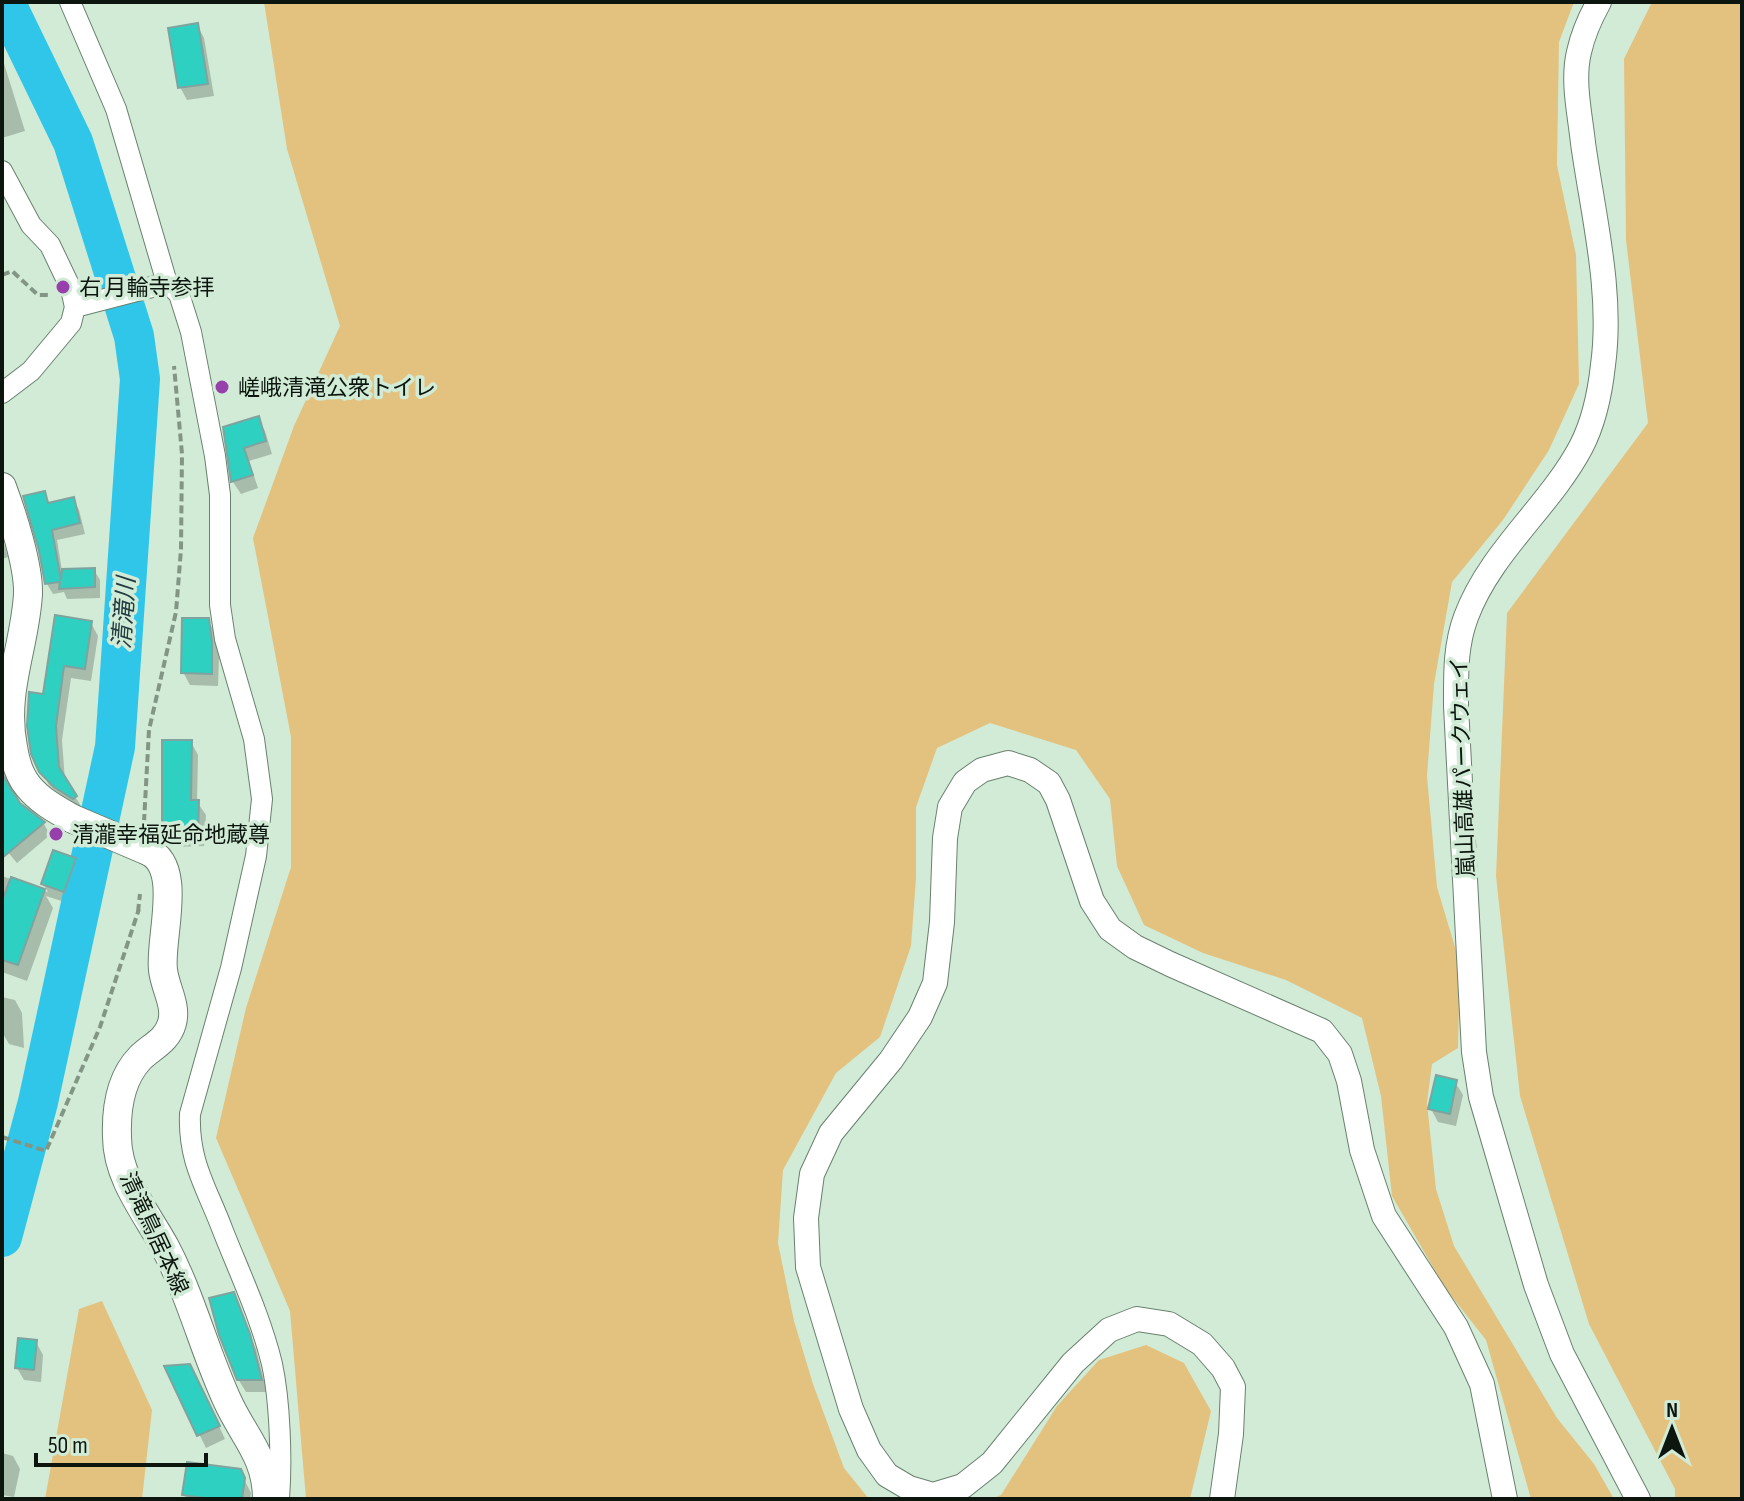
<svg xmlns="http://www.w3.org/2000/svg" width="1744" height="1501" font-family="'Sofia Sans Condensed','Noto Sans JP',sans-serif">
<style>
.green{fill:#e3c27f}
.shadow{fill:#0003}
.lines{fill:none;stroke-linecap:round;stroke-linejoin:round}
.river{stroke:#2fc6ea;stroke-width:40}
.building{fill:#2ed1c1;stroke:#7fa39e;stroke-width:2}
.minor-casing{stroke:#69816e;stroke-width:22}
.tertiary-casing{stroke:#69816e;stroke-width:26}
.secondary-casing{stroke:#69816e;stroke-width:30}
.path{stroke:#839686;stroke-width:4;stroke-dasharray:8 4;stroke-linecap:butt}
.minor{stroke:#fff;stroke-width:20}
.tertiary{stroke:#fff;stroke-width:24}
.secondary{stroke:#fff;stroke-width:28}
.secondary-bridge-casing{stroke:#69816e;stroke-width:30;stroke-linecap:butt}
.secondary-bridge{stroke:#fff;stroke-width:28}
.poi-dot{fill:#9740ac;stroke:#d1ebd6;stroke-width:3}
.labels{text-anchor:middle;stroke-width:7;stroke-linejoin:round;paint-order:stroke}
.poi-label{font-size:22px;fill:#0c160e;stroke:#d1ebd6;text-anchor:start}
.street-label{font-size:22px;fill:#0c160e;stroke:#d1ebd6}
.water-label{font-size:24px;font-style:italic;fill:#243b42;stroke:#d1ebd6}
</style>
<rect width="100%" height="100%" fill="#d1ebd6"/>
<path class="green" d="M 264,2 L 1574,2 L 1559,42 L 1557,165 L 1576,255 L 1579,384 L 1549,450 L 1503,520 L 1452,582 L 1434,684 L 1427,776 L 1437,887 L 1460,964 L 1458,1048 L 1432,1064 L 1427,1103 L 1436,1189 L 1454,1246 L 1557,1418 L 1594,1464 L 1614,1499 L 1531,1499 L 1486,1340 L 1445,1288 L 1392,1196 L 1381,1096 L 1362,1018 L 1286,980 L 1203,953 L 1144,925 L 1117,866 L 1110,799 L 1076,750 L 990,723 L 937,748 L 916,807 L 916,878 L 911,946 L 880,1037 L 836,1073 L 783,1170 L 778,1243 L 794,1321 L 813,1384 L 844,1468 L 869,1499 L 306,1499 L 290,1311 L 216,1138 L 246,1008 L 291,867 L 291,737 L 253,538 L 294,426 L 340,326 L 287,149 Z
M 1652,2 L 1742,2 L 1742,1499 L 1675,1499 L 1675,1489 L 1589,1324 L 1520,1096 L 1496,876 L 1507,613 L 1648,423 L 1626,240 L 1624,59 Z
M 102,1301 L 152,1410 L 142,1499 L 45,1499 L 79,1309 Z
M 1146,1345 L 1184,1363 L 1211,1411 L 1190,1499 L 992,1499 L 1001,1495 L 1057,1406 L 1099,1360 Z"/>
<path class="shadow" d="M 197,25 L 204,38 L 214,96 L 187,100 L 180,87 Z
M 2,57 L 25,131 L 2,138 Z
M 258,418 L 265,431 L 272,454 L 249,461 L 258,488 L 241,494 L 233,482 L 225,428 Z
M 44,493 L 50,504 L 73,499 L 79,510 L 85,534 L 57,540 L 62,571 L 94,570 L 100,580 L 100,598 L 67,599 L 64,592 L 53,594 L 47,584 Z
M 2,537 L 8,557 L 2,559 Z
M 208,620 L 215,633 L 219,657 L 218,686 L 190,685 L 183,672 Z
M 91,623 L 98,636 L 91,681 L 71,678 L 62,740 L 65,781 L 83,809 L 73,807 L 49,785 L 41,771 L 44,696 Z
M 191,742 L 198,755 L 197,802 L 206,815 L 204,846 L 171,847 L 164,834 Z
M 2,756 L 9,790 L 19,804 L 44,824 L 50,835 L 17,863 L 2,845 Z
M 74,860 L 82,872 L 71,904 L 46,896 L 53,908 L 27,981 L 2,972 L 2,876 L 48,892 L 43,884 Z
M 2,997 L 15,1000 L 22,1013 L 24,1048 L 9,1044 L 2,1032 Z
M 1455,1082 L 1463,1095 L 1456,1126 L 1438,1122 L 1431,1109 Z
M 233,1294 L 256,1349 L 267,1392 L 246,1392 L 238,1379 Z
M 36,1342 L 43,1355 L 41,1382 L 24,1380 L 17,1368 Z
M 167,1368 L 197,1379 L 225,1439 L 206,1448 Z
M 2,1453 L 13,1456 L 20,1469 L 14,1497 L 2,1495 Z
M 240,1471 L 251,1493 L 250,1499 L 187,1499 L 184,1494 Z"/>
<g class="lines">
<path class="river" d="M 2,1237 L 38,1102 L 115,747 L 140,379 L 134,336 L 73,142 L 5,2"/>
</g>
<path class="building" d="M 198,23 L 208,84 L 178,88 L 168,28 Z
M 259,416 L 266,441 L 244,448 L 253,475 L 231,482 L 223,427 Z
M 45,491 L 48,503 L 74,497 L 80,523 L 52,530 L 61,580 L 62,569 L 95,568 L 95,587 L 59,589 L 60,582 L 45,584 L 39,551 L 23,496 Z
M 55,615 L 92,621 L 85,669 L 64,666 L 56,726 L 59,767 L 77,796 L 73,799 L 54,787 L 39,772 L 31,754 L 27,726 L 29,692 L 43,694 Z
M 182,618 L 209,618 L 212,642 L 212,674 L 181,673 Z
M 162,740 L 192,740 L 191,800 L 199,800 L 198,834 L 162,835 Z
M 2,774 L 20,803 L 45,822 L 2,858 Z
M 53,850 L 76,858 L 64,892 L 41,884 Z
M 11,877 L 45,889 L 18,965 L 2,960 L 2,901 Z
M 1436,1075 L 1457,1080 L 1450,1114 L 1428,1109 Z
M 234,1292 L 250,1334 L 262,1380 L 237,1380 L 219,1335 L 209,1298 Z
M 18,1338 L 37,1340 L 34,1370 L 15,1368 Z
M 190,1364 L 220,1426 L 197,1436 L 164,1366 Z
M 187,1462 L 241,1469 L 245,1478 L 242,1499 L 213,1499 L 182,1495 Z"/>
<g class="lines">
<defs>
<path id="minor" d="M 70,2 L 116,109 L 167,283 L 179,294 L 191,332 L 215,456 L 220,495 L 220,605 L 225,639 L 254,739 L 262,799 L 256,856 L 231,968 L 190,1114 C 188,1162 207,1188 223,1231 C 240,1274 261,1318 272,1364 C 280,1401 282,1461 279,1499
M 2,171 L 31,225 L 50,245 L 71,289 L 75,307 L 71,323 L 31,371 L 2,393
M 75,307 L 167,283"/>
<path id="tertiary" d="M 1599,2 C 1590,18 1583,34 1579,52 C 1572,81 1580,114 1583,143 C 1593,215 1613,292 1603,365 C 1600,393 1594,422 1581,447 C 1549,507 1490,552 1466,617 C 1455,646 1456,676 1456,706 L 1474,1052 L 1481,1097 L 1536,1285 L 1562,1354 L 1638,1499
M 1222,1499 L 1231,1434 L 1233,1387 L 1223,1368 L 1202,1344 L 1169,1324 L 1137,1319 L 1109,1330 L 1073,1363 L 992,1463 L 963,1486 L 933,1495 L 909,1488 L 887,1475 L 869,1450 L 851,1409 L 808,1267 L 806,1218 L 812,1174 L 831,1133 L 891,1060 L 920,1017 L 935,983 L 942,922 L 945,838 L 950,807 L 965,782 L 982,770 L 1008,763 L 1030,770 L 1049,783 L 1058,800 L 1092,901 L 1110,929 L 1135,947 L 1170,964 L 1322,1031 L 1340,1054 L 1349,1081 L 1362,1150 L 1384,1216 L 1456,1327 L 1482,1384 L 1505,1499"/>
<path id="secondary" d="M 2,487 C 12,514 29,566 28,594 C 25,647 2,692 13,747 C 15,761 19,775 28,786 C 40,801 57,810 73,819
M 148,851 C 184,867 159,939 163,970 C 165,988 177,1005 172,1023 C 167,1041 152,1046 140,1058 C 120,1079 116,1110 117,1137 C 117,1178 147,1214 165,1247 C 191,1296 204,1350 227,1400 C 243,1436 267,1456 267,1499"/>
</defs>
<use href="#minor" class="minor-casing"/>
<use href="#tertiary" class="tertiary-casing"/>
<use href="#secondary" class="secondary-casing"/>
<path class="path" d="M 2,275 L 12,271 L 38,295 L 49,295
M 144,822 L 149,730 L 176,612 L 181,549 L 182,454 L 174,366
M 138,912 L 140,894
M 2,1137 L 46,1151 L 100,1027 L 139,909"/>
<use href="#minor" class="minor"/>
<use href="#tertiary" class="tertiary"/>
<use href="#secondary" class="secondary"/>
<defs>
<path id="secondary-bridge" d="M 73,819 L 148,851"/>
</defs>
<use href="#secondary-bridge" class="secondary-bridge-casing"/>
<use href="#secondary-bridge" class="secondary-bridge"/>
</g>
<g class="poi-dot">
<circle cx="63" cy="287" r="8"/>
<circle cx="222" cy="387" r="8"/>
<circle cx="56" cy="834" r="8"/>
</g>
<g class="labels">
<g class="poi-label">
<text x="79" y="295">右 月輪寺参拝</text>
<text x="238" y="395">嵯峨清滝公衆トイレ</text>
<text x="72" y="842">清瀧幸福延命地蔵尊</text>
</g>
<g class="street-label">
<text transform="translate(1462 767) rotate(-92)" y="8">嵐山高雄パークウェイ</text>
<text transform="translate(155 1233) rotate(65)" y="8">清滝鳥居本線</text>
</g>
<g class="water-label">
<text transform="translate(124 613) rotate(-86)" y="8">清滝川</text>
</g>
</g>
<rect width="1744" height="1501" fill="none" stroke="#0c160e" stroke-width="8"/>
<g transform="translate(1672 1429)" stroke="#d1ebd6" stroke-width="6" paint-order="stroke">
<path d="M0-6L14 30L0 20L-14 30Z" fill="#0c160e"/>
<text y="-12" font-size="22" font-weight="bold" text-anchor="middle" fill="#0c160e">N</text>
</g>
<path d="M36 1453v12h170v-12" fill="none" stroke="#0c160e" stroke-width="4"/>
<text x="48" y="1453" font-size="24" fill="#0c160e" stroke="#d1ebd6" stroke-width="6" paint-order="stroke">50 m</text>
</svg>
